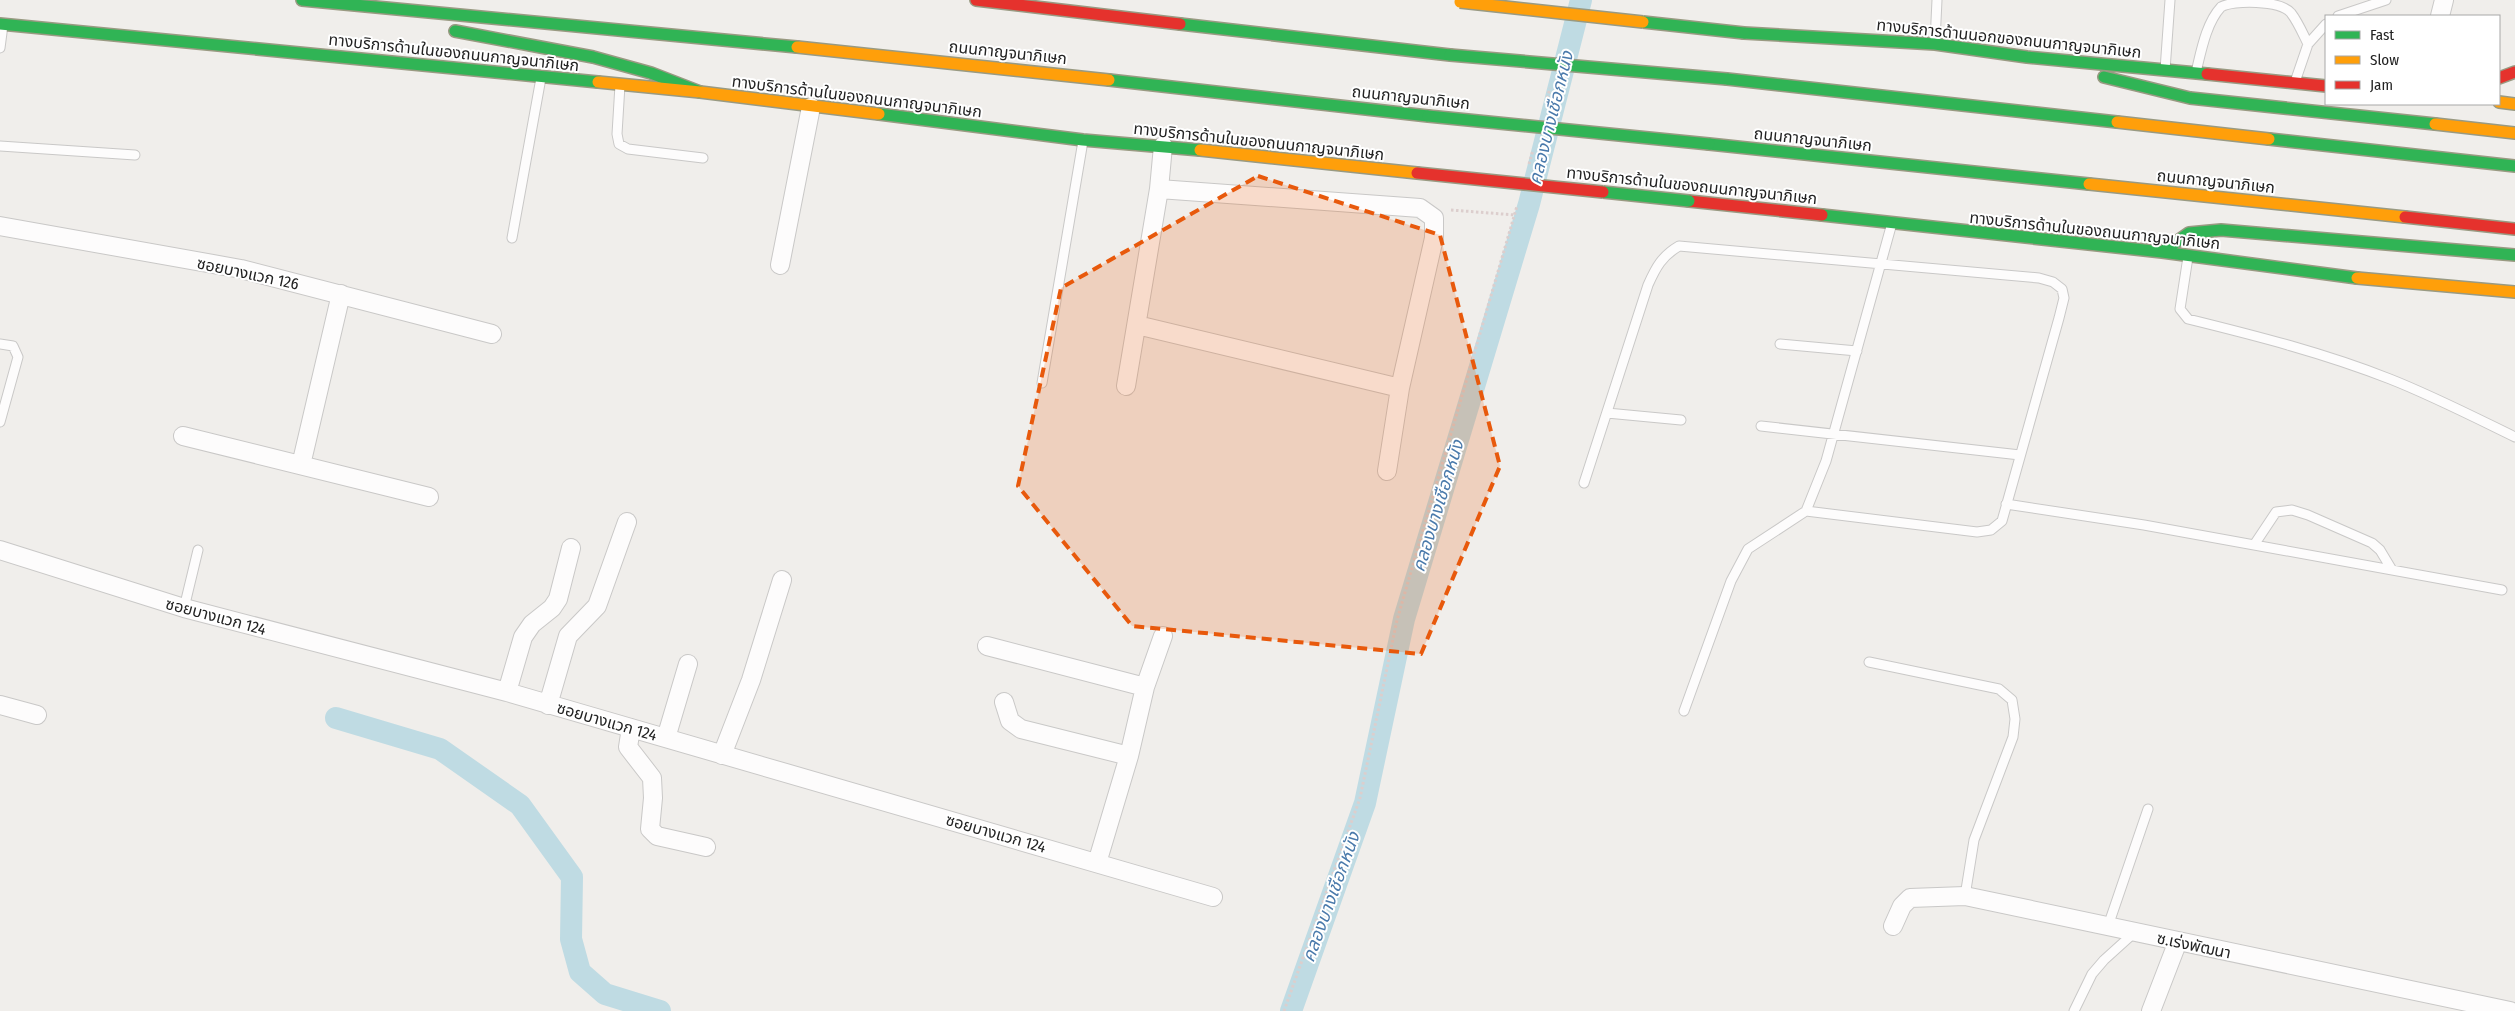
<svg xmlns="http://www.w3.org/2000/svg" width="2515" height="1011" font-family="'Fira Sans Condensed','Noto Sans Thai',sans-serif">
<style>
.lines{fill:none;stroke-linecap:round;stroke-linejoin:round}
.canal{stroke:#bfdbe3;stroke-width:22}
.lane-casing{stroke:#c9c8c7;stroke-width:11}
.street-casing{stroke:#c9c8c7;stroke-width:20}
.fast-casing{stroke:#999a82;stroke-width:14}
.slow-casing{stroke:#999a82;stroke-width:14}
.jam-casing{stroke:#999a82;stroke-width:14}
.path{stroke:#dccecd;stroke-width:3;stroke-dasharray:2.5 2.5;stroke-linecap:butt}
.lane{stroke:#fdfcfc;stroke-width:9}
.street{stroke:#fdfcfc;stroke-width:18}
.fast{stroke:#30b455;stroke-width:11}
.slow{stroke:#ff9f0a;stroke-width:11}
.jam{stroke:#e5322d;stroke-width:11}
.fast-bridge-casing{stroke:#999a82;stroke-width:14;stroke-linecap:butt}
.slow-bridge-casing{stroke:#999a82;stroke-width:14;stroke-linecap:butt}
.jam-bridge-casing{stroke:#999a82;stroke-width:14;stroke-linecap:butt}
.fast-bridge{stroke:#30b455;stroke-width:11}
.slow-bridge{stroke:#ff9f0a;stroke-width:11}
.jam-bridge{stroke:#e5322d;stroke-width:11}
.marked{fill:#e8590c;fill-opacity:0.2;stroke:#e8590c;stroke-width:4;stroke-dasharray:10 6;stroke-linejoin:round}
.labels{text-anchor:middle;stroke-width:4;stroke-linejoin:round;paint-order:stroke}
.street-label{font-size:16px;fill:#222;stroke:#fff}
.water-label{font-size:18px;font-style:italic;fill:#4a7aab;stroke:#fff}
</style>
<rect width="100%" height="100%" fill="#f0eeeb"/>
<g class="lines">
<path class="canal" d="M 336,718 L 440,749 L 520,805 L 572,877 L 571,939 L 580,972 L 605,994 L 660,1011
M 1291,1011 L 1365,803 L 1404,619 L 1529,204 L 1581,0"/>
<defs>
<path id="lane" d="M 2338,16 L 2386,0
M 1935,42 L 1937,0
M 0,48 L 3,25
M 2165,70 L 2170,0
M 2196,72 C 2201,52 2206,23 2221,7 C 2233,0 2280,0 2291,13 C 2298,22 2303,34 2308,44
M 2295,82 L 2308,44 L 2326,24
M 620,85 L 617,134 L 619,144 L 628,149 L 703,158
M 0,146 L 135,155
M 512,238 L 541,78
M 2188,257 L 2180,309 L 2188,319 C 2257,336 2324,353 2390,379 C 2433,396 2474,417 2515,437
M 0,344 L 13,346 L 18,357 L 0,422
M 1780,344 L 1857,351
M 1042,383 L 1083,141
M 1607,413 L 1681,420
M 1761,426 L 2020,455
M 1584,483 L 1648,285 C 1656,267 1662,256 1679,246 L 2039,278 L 2053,282 L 2062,289 L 2064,298 L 2059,318 L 2002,521 L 1991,530 L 1977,532 L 1806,511
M 2006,504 L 2144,525 L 2502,590
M 2254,545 L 2276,512 L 2292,510 L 2308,515 L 2372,543 L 2380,550 L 2392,570
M 184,608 L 198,550
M 1869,662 L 1999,689 L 2012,700 L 2015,719 L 2013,737 L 1974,840 L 1965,896
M 1684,711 L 1731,581 L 1748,549 L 1806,511 L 1826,461 L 1892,223
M 2108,926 L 2148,809
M 2074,1011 L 2092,974 L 2104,960 L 2135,932"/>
<path id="street" d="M 2440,16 L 2444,0
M 1163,146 L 1159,189 L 1420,208 L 1434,218 L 1434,238 L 1400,388 L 1387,471
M 0,226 L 241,269 L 492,334
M 780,265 L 811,107
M 1137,325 L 1400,388
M 1126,386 L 1159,189
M 183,436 L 429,497
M 301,465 L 341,294
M 0,550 L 184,608 L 507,692 L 1213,897
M 987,646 L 1145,687
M 507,692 L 523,637 L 532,624 L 552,608 L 558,599 L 571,548
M 1004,702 L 1010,721 L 1021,729 L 1129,756
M 0,705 L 37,715
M 548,705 L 568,636 L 597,606 L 627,522
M 631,728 L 628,747 L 652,778 L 653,798 L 650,829 L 657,836 L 706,847
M 666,738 L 688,664
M 722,755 L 751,680 L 782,580
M 1097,863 L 1129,756 L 1145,687 L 1163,636
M 1893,926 L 1902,906 L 1910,898 L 1965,896 L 2510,1011
M 2151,1011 L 2178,941"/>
<path id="fast" d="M 302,0 L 797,47
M 0,24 L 598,82
M 1180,24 L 1450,55
M 455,31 L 593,57 L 651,73 L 700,92
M 1744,33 L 1935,44 L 2027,57 L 2207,74
M 2104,77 L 2190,98 L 2435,124
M 1727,79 L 2117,122
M 1109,80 L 1428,116
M 879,114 L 1083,140 L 1200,150
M 2269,139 L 2515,166
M 1709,144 L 2089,184
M 1822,215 L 2162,252 L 2357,278
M 2162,252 L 2189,233 L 2221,230 L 2515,255"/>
<path id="slow" d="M 797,47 L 1109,80
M 598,82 L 700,92 L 879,114
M 2499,102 L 2515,104
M 2117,122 L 2269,139
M 2435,124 L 2515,133
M 1200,150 L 1417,173
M 2089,184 L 2405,217
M 2357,278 L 2515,292"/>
<path id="jam" d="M 976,0 L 1180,24
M 2207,74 L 2326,86
M 2499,78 L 2515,72
M 1689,201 L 1822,215
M 2405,217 L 2515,229"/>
</defs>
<use href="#lane" class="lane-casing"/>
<use href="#street" class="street-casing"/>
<use href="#fast" class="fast-casing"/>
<use href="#slow" class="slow-casing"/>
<use href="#jam" class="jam-casing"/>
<path class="path" d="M 1546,103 L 1550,88
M 1529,164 L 1533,150
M 1451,210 L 1515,215
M 1284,1011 L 1360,798 L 1397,620 L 1517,206"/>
<use href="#lane" class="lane"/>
<use href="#street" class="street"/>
<use href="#fast" class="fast"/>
<use href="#slow" class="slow"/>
<use href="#jam" class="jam"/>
<defs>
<path id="fast-bridge" d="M 1643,22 L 1744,33
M 1450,55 L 1727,79
M 1428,116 L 1709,144
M 1603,192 L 1689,201"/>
<path id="slow-bridge" d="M 1460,2 L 1643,22"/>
<path id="jam-bridge" d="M 1417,173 L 1603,192"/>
</defs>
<use href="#fast-bridge" class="fast-bridge-casing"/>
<use href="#slow-bridge" class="slow-bridge-casing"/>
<use href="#jam-bridge" class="jam-bridge-casing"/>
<use href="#fast-bridge" class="fast-bridge"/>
<use href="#slow-bridge" class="slow-bridge"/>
<use href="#jam-bridge" class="jam-bridge"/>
</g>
<path class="marked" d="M 1258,176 L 1440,235 L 1500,466 L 1421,654 L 1132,626 L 1018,486 L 1061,288 Z"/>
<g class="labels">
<g class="street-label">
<text transform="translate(2009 38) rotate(6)" y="6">ทางบริการด้านนอกของถนนกาญจนาภิเษก</text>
<text transform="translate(454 52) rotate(6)" y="6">ทางบริการด้านในของถนนกาญจนาภิเษก</text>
<text transform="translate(1008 52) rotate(6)" y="6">ถนนกาญจนาภิเษก</text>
<text transform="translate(857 96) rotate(7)" y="6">ทางบริการด้านในของถนนกาญจนาภิเษก</text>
<text transform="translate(1411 97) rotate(6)" y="6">ถนนกาญจนาภิเษก</text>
<text transform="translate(1813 139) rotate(6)" y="6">ถนนกาญจนาภิเษก</text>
<text transform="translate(1259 141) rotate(6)" y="6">ทางบริการด้านในของถนนกาญจนาภิเษก</text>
<text transform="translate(2216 181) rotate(6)" y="6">ถนนกาญจนาภิเษก</text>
<text transform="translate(1692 185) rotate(6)" y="6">ทางบริการด้านในของถนนกาญจนาภิเษก</text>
<text transform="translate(2095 230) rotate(6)" y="6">ทางบริการด้านในของถนนกาญจนาภิเษก</text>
<text transform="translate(248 273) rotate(12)" y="6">ซอยบางแวก 126</text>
<text transform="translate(216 616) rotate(15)" y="6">ซอยบางแวก 124</text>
<text transform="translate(607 721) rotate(16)" y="6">ซอยบางแวก 124</text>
<text transform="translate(996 833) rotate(16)" y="6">ซอยบางแวก 124</text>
<text transform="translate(2194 945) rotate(12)" y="6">ซ.เร่งพัฒนา</text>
</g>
<g class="water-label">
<text transform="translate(1551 118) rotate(-76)" y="6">คลองบางเชือกหนัง</text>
<text transform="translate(1438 506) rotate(-73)" y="6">คลองบางเชือกหนัง</text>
<text transform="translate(1331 897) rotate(-70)" y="6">คลองบางเชือกหนัง</text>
</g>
</g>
<rect x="2325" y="15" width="175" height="90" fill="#ffffff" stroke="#a7a7a7"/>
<rect x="2335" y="31" width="25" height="8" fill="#30b455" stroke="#a7a7a7"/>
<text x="2370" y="40" font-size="15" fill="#222222">Fast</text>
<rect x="2335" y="56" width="25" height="8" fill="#ff9f0a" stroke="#a7a7a7"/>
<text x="2370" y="65" font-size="15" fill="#222222">Slow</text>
<rect x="2335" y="81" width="25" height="8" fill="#e5322d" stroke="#a7a7a7"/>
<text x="2370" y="90" font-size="15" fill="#222222">Jam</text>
</svg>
